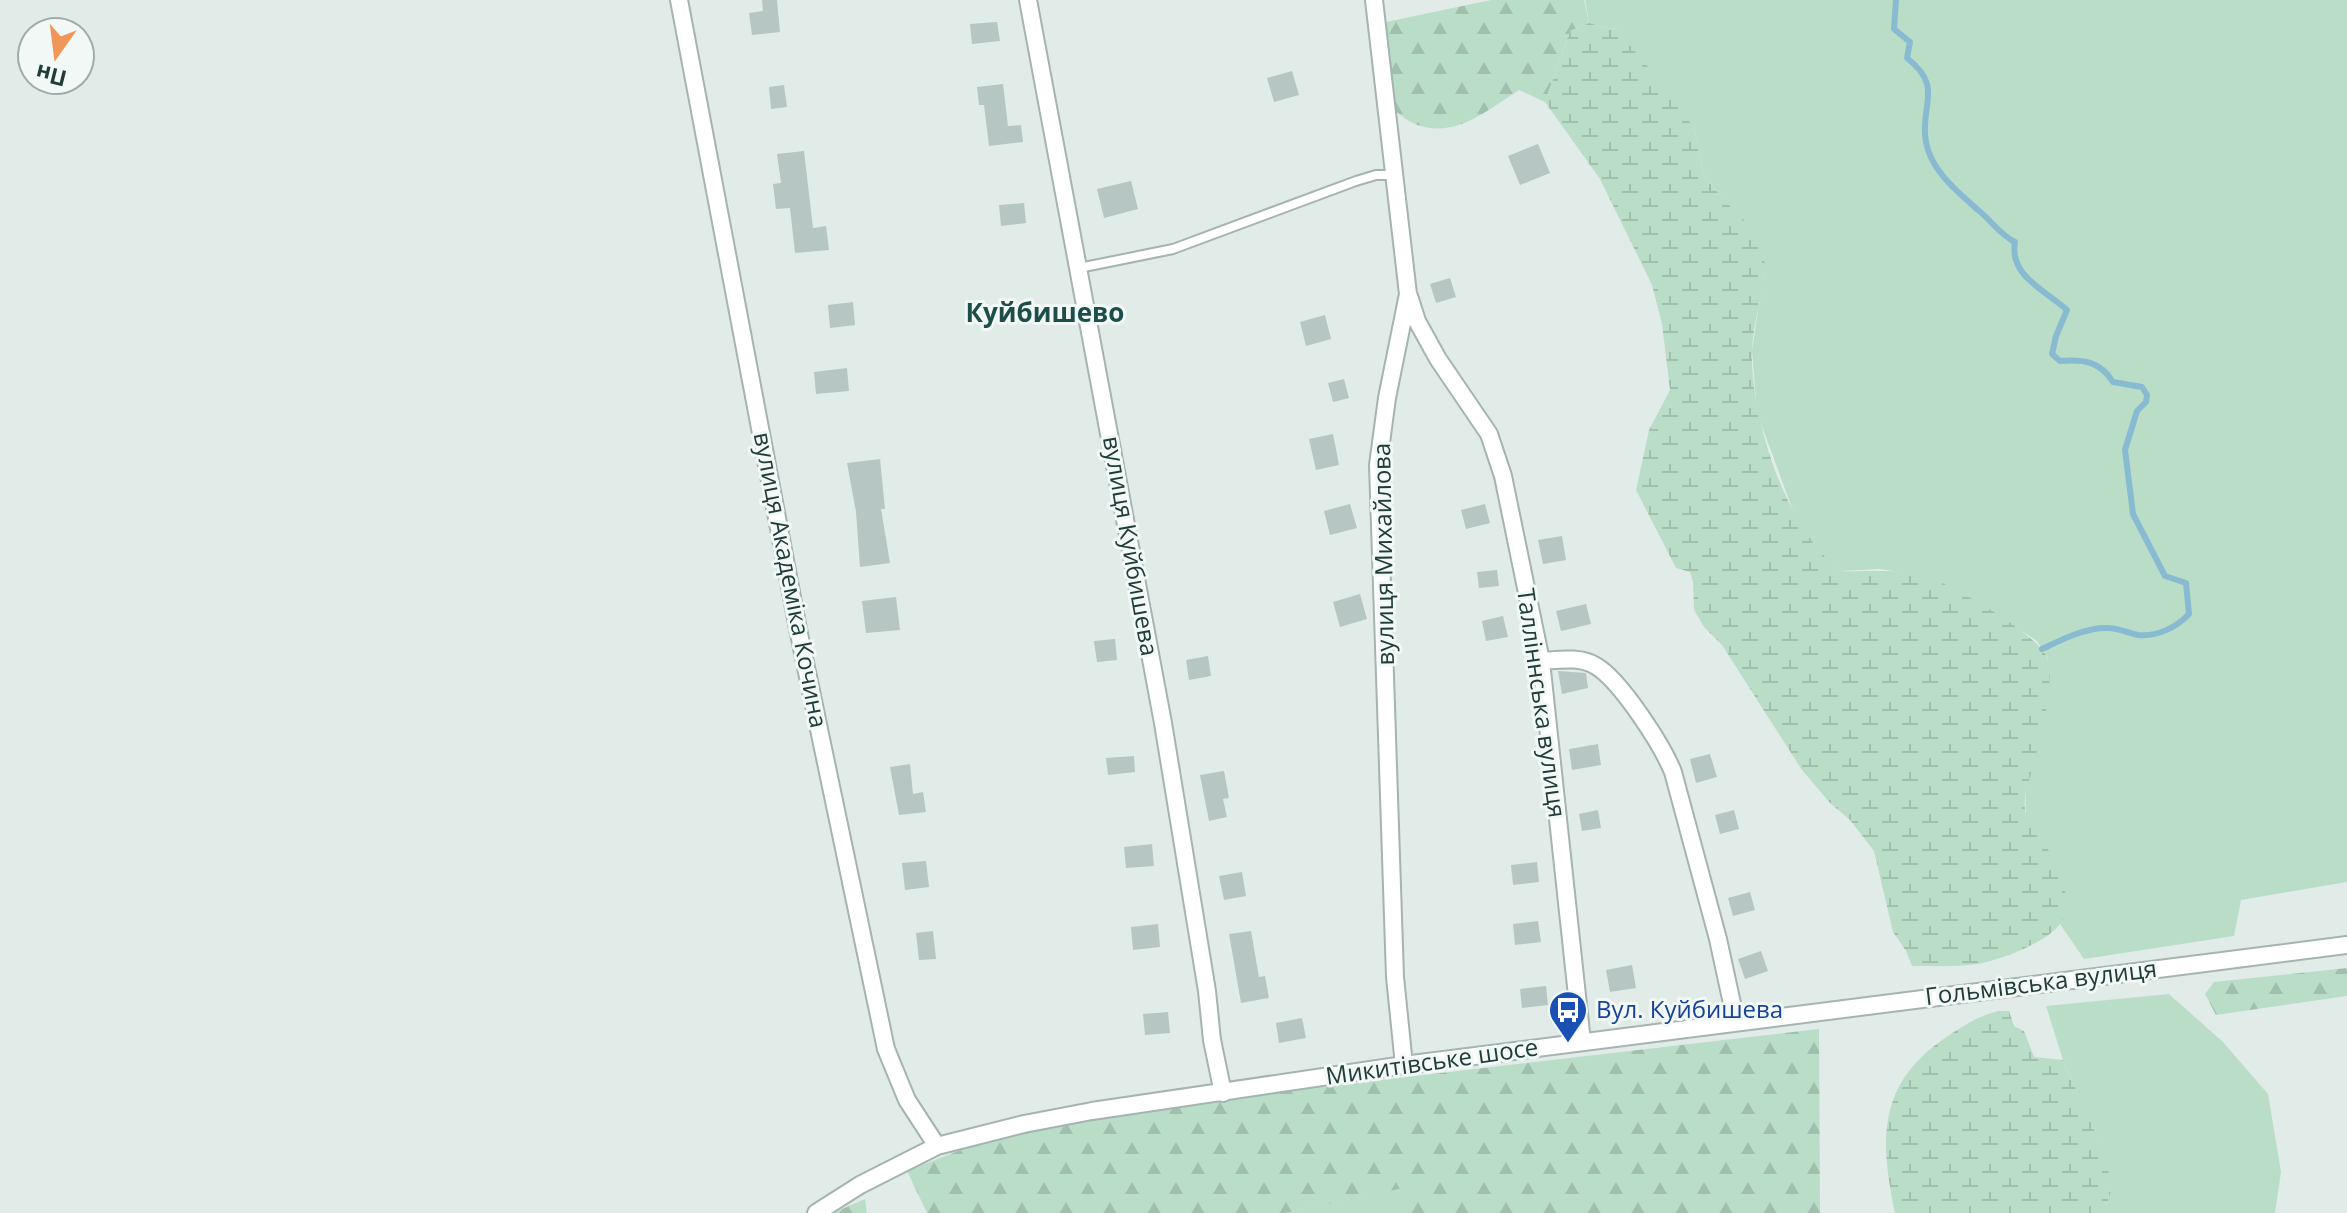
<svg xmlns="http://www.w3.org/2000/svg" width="2347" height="1213" font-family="'Open Sans',sans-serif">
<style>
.green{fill:#baddc8}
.forest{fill:url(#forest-firs)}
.wetland{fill:url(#wetland-marsh)}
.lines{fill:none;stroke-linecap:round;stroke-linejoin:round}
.stream{stroke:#88bbd1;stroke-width:6}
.building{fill:#b6c6c2}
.service-casing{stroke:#a4b4b0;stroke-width:12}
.minor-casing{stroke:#a4b4b0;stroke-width:20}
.service{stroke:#fff;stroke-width:8}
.minor{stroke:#fff;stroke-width:16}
.labels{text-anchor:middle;stroke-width:6;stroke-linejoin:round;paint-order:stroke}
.street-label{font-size:24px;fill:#213c39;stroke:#f1f8f6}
.transit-label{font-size:24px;fill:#164399;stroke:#f1f8f6;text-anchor:start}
.neighbourhood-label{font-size:26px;font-weight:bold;fill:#1d4e4a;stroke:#f1f8f6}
</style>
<defs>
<pattern id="forest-firs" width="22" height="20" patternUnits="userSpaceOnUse" patternTransform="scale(2)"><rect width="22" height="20" fill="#baddc8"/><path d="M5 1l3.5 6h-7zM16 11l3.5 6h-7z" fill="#a0bfad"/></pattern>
<pattern id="wetland-marsh" width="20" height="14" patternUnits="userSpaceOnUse" patternTransform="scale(2)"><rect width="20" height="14" fill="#baddc8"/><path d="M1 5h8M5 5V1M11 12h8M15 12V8" fill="none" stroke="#a0bfad"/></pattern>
</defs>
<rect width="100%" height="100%" fill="#e1ece8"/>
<path class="green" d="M 1585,0 L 2347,0 L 2347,882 L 2241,900 L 2234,936 L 2084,959 L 2060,924 C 2071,889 2061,867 2039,839 C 2033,832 2027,827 2026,818 C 2022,774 2040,704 2048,658 L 2037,641 L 1976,602 L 1922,575 L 1879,569 L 1840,571 L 1824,558 L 1810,541 L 1795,516 L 1757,413 L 1752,350 L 1764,273 L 1721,197 L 1704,174 L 1695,132 L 1616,30 L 1589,23 Z
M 2169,994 L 2223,1042 L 2268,1094 L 2281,1172 L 2275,1213 L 2106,1213 L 2105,1209 L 2111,1188 L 2099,1143 L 2063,1060 L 2046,1006 Z
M 1409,1186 L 1409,1213 L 1285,1213 Z"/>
<path class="forest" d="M 1491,0 L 1584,0 L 1589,23 L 1570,31 L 1545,102 L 1519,90 C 1485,112 1450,143 1409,121 C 1403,118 1399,113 1393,110 L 1386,22 Z
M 2347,968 L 2347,996 L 2216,1015 L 2205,994 L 2214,982 Z
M 1819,1029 L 1820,1213 L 1409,1213 L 1408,1187 L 1285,1213 L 927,1213 L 907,1171 L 996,1136 L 1094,1116 L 1226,1098 Z
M 865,1199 L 867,1213 L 833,1213 Z"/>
<path class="wetland" d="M 1589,23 L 1616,30 L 1677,100 L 1695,132 L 1704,174 L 1721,197 L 1764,241 C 1764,251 1765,261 1764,271 C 1763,297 1753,323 1752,350 C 1750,417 1786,529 1840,571 C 1867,572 1892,569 1919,574 C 1943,579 2042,635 2048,660 C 2054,684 2041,738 2034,762 C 2032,774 2026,785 2025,797 C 2022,829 2041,836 2055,860 C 2064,877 2072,907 2060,924 C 2046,943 2000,960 1978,964 C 1957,967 1933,966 1912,966 L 1906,951 L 1893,932 L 1874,851 L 1850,820 L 1830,803 L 1802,770 L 1722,645 L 1704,627 L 1694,610 L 1693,582 L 1690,572 L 1676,568 L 1636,490 L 1649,430 L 1670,390 L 1662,324 L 1652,285 L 1600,179 L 1545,102 L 1570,31 Z
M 1998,1011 L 2009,1011 L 2014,1026 L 2024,1031 L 2034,1057 L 2063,1060 C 2075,1090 2112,1160 2111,1189 C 2110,1198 2105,1204 2106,1213 L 1895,1213 C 1880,1142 1877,1086 1942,1040 C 1960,1028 1977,1016 1998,1011 Z"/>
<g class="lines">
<path class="stream" d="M 1896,0 L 1894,29 L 1910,42 L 1907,58 C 1945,88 1919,105 1926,142 C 1931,171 1958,192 1978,210 C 1992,221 1999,234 2015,242 C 2009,276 2045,290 2067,310 L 2056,336 L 2052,354 L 2060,361 C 2083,359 2100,361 2113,382 L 2142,387 L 2147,395 L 2146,402 L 2137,411 L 2125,450 L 2133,514 L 2165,576 L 2186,583 L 2189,614 C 2177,627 2157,637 2138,635 C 2128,633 2118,628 2108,628 C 2086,627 2061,640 2042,649"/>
</g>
<path class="building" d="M 762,0 L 777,0 L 780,32 L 752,35 L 749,13 L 763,11 Z
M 997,22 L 1000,41 L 972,44 L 970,24 Z
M 1292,71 L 1299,95 L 1274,102 L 1267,78 Z
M 1003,84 L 1008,126 L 1021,125 L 1023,142 L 989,146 L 984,105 L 979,105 L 977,87 Z
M 784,85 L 787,107 L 771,109 L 769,87 Z
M 1538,144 L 1550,173 L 1520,185 L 1508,156 Z
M 804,151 L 813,228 L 826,226 L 829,250 L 795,253 L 790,208 L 776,209 L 773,184 L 781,183 L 777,154 Z
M 1131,181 L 1138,209 L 1104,218 L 1097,189 Z
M 1024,203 L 1026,223 L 1001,226 L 999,205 Z
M 1450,278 L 1456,297 L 1436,303 L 1430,284 Z
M 853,302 L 855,325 L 830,328 L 828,305 Z
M 1325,315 L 1331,339 L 1306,346 L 1300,322 Z
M 847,368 L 849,391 L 816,394 L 814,372 Z
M 1344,379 L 1349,398 L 1333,402 L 1328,383 Z
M 1333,434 L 1339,465 L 1316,470 L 1309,439 Z
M 880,459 L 885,509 L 881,509 L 890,563 L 860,567 L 856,512 L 847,463 Z
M 1350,504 L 1357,528 L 1330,535 L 1324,511 Z
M 1485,504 L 1490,523 L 1466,529 L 1461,510 Z
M 1562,536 L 1566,560 L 1543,564 L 1538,540 Z
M 1497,570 L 1499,586 L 1479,588 L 1477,572 Z
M 1360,594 L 1367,619 L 1340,627 L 1333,602 Z
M 896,597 L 900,630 L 866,633 L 862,601 Z
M 1586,604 L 1591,624 L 1561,631 L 1556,611 Z
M 1503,616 L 1508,637 L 1486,641 L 1482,621 Z
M 1115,639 L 1117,660 L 1097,662 L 1094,641 Z
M 1208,656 L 1211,676 L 1189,680 L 1186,660 Z
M 1558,671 L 1586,673 L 1588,688 L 1562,694 Z
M 1598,744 L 1601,765 L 1572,770 L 1569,749 Z
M 1710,754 L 1717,777 L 1696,783 L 1690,759 Z
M 1134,756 L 1135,772 L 1108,775 L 1106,758 Z
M 910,764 L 913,794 L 923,792 L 926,812 L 899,815 L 890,767 Z
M 1224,771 L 1229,798 L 1223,799 L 1227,817 L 1209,821 L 1200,775 Z
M 1598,810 L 1601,828 L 1582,831 L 1579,814 Z
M 1734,810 L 1739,829 L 1720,834 L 1715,815 Z
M 1152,844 L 1154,866 L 1126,868 L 1124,847 Z
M 926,861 L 929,887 L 905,890 L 902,863 Z
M 1537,862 L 1539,882 L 1513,885 L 1511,865 Z
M 1242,872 L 1246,896 L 1224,900 L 1219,876 Z
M 1750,892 L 1755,910 L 1733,916 L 1728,898 Z
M 1538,921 L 1541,942 L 1515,945 L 1513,924 Z
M 1158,924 L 1160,947 L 1133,950 L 1131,927 Z
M 933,931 L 936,959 L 919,960 L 916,933 Z
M 1251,931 L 1259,977 L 1265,976 L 1269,998 L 1241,1003 L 1229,934 Z
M 1761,951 L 1768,971 L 1745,979 L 1738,959 Z
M 1632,965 L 1636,988 L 1610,992 L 1606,970 Z
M 1546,986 L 1548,1005 L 1522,1008 L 1520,989 Z
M 1168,1012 L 1170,1033 L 1145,1035 L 1143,1014 Z
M 1302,1018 L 1306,1038 L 1279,1043 L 1276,1023 Z"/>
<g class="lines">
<defs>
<path id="service" d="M 1079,268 L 1173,249 L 1356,181 L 1376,175 L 1393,175"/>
<path id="minor" d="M 679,0 L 798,629 L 886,1049 L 907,1100 L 937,1146
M 1028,0 L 1163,723 L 1207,991 L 1212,1040 L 1223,1093
M 1374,0 L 1408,294 L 1387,398 L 1378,465 L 1395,977 L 1404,1065
M 1409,296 L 1417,321 L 1438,359 L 1489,434 L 1503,476 L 1541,661 L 1582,1042
M 1541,661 C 1558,660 1580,656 1596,666 C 1621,681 1662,745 1673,772 L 1718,939 L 1736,1022
M 816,1213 L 860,1185 L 937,1146 L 1024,1124 L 1092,1111 L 1404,1065 L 2347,945"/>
</defs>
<use href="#service" class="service-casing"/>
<use href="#minor" class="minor-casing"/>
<use href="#service" class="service"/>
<use href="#minor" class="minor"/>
</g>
<defs>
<symbol id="bus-pin" viewBox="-11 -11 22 30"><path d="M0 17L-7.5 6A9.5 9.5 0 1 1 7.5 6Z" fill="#1a4fb4" stroke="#f1f8f6"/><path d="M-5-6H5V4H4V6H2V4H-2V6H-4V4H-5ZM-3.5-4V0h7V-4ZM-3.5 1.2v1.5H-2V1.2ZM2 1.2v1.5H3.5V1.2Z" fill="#fff"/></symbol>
</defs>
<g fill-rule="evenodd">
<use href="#bus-pin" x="1546" y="988" width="44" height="60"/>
</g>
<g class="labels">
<g class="street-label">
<text transform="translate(1130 546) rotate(80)" y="8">вулиця Куйбишева</text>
<text transform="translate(1384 554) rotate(-91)" y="8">вулиця Михайлова</text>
<text transform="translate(790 580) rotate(79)" y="8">вулиця Академіка Кочина</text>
<text transform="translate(1541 703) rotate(82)" y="8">Талліннська вулиця</text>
<text transform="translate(2041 983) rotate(-7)" y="8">Гольмівська вулиця</text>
<text transform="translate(1432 1062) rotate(-8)" y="8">Микитівське шосе</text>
</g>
<g class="transit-label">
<text x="1596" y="1018">Вул. Куйбишева</text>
</g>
<g class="neighbourhood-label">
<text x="1045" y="322">Куйбишево</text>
</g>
</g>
<g transform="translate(56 56) rotate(194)"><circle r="38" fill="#f1f8f6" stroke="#9eadaa" stroke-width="2"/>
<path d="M0-6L14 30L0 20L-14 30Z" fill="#f29558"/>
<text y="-12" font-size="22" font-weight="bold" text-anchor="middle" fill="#213c39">Пн</text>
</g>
</svg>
